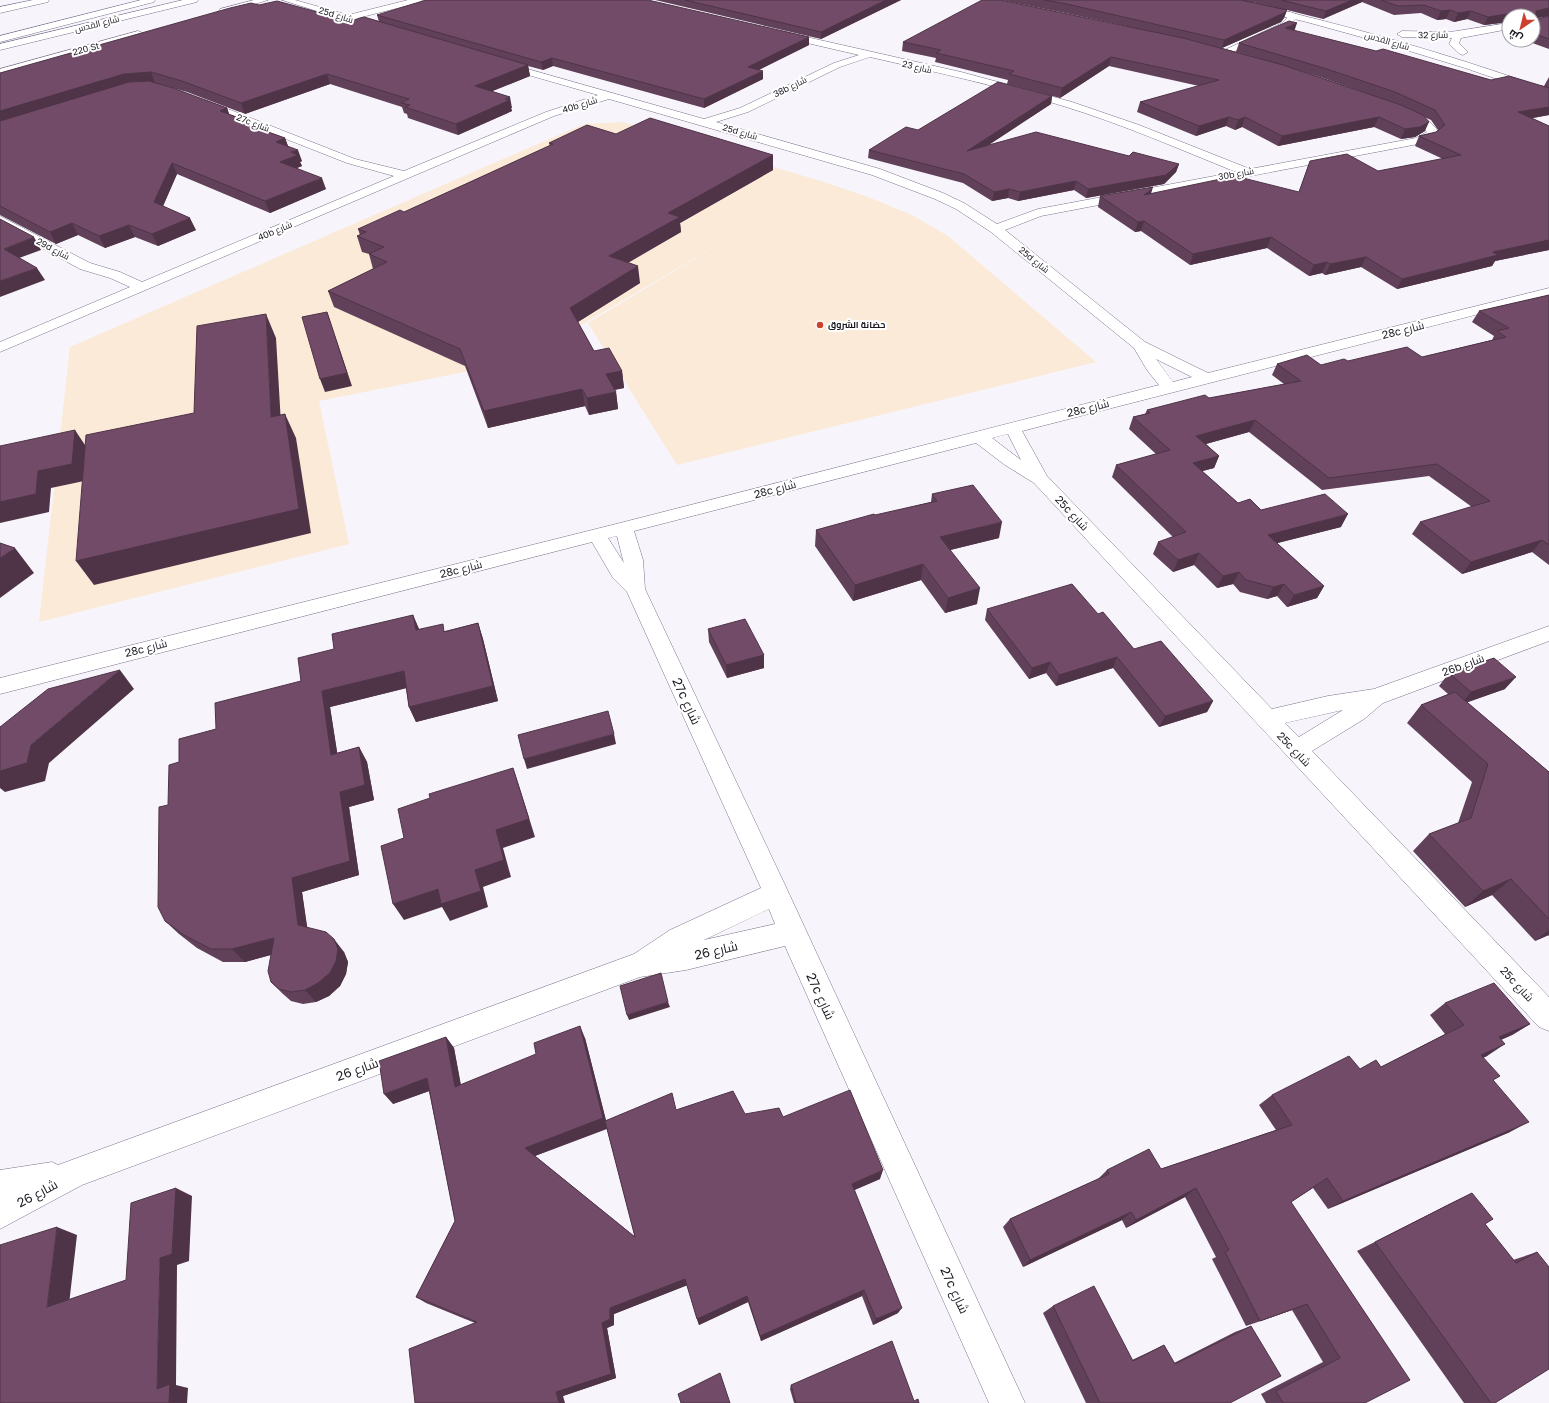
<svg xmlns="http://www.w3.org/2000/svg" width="1549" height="1403" font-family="'Golos Text',Cairo,sans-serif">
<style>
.education{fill:#faead7}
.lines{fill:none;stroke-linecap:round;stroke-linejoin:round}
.minor-casing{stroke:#7b718c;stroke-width:1}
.major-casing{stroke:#7b718c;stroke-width:1}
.highway-casing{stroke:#7b718c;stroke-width:1}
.minor{fill:#fff;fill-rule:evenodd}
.major{fill:#fff;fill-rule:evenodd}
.highway{fill:#fff;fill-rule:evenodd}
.wall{fill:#614059;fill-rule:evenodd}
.shaded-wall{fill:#4f3448}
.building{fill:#714b67;stroke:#4f3448}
.poi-dot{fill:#cc402d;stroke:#fff;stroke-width:1.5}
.labels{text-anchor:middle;stroke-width:4;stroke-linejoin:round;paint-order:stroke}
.far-street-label{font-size:9px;fill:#1c1822;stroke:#fff}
.far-poi-label{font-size:9px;font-weight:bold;fill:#1c1822;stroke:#fff;text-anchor:start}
.street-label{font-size:11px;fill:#1c1822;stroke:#fff}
.near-street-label{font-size:13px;fill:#1c1822;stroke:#fff}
</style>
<rect width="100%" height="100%" fill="#f7f5fb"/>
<path class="education" d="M 623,122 L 824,182 L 868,197 L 912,215 L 948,236 L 1096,362 L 677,465 L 588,323 L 741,231 L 520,361 L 319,401 L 349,544 L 39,622 L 70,347 L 584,124 Z"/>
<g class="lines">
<defs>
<path id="minor" d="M 254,0 L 268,0 L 223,14 L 219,11 L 220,9 Z
M 282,0 L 295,0 L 348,15 L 408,0 L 422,0 L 421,2 L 358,18 L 384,26 L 384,30 L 381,31 Z
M 1290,12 L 1293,13 L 1296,19 L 1288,27 L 1226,55 L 1220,55 L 1218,53 L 1282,23 L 1287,18 L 1286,15 L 1287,13 Z
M 1509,23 L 1509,29 L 1461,38 L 1459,43 L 1468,52 L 1463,55 L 1460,54 L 1449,44 L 1452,38 L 1402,37 L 1397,34 L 1402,31 L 1450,32 Z
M 138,31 L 141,32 L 141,36 L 0,75 L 0,69 Z
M 780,31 L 961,72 L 1072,102 L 1139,125 L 1250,169 L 1416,138 L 1427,132 L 1420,125 L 1397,114 L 1396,112 L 1397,110 L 1401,109 C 1416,112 1431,119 1439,133 C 1433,140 1426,142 1418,144 L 1041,216 L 1005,230 L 1145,342 L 1208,373 L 1549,288 L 1549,296 L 1022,431 L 1047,476 L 1272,709 L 1328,696 L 1374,689 L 1549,626 L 1549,641 L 1383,703 L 1364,719 L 1312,751 L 1549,997 L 1549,1031 L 1539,1027 L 1034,483 L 1005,465 L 976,443 L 634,531 L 643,560 L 645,589 L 785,885 L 1025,1403 L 989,1403 L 785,946 L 686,970 L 640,977 L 82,1185 L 0,1229 L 0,1170 L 52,1162 L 58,1165 L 634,954 L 670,930 L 761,888 L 627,592 L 613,578 L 592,542 L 0,694 L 0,678 L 624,522 L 1159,385 L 1147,370 L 1134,348 L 991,232 L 956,209 L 935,199 L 872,175 L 609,99 L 554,116 L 0,352 L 0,342 L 130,287 L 110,278 L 80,269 L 0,225 L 0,216 L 90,263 L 120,272 L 142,282 L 394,176 L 347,163 L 197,104 L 196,102 L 197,100 L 205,100 L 355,159 L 404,171 L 546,112 L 598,95 L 497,66 L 495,64 L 497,62 L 503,62 L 704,119 L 740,108 L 834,63 L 859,55 L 777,36 L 775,34 ZM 870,57 C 935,72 1000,86 1063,106 C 1122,124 1179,149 1236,172 L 1038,209 L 997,224 L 964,203 L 943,193 L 880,169 L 716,122 L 748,112 L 840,67 ZM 1156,359 L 1192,377 L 1173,382 ZM 1008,434 L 1021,460 L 992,438 ZM 617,536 L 623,560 L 624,563 L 608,538 ZM 1343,710 L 1299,737 L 1285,723 ZM 769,909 L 775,924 L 704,940 Z"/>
<path id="major" d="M 183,0 L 198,0 L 197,2 L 0,50 L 0,44 Z
M 1217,0 C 1251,0 1287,12 1320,20 C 1398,40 1474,63 1549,90 L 1549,97 L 1465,68 L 1383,43 L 1303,21 L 1218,2 Z"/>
<path id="highway" d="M 33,0 L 49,0 L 48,2 L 0,13 L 0,7 Z
M 141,0 L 155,0 L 154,2 L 0,42 L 0,36 Z"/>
</defs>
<use href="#minor" class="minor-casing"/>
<use href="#major" class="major-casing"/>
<use href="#highway" class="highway-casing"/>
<use href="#minor" class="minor"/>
<use href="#major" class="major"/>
<use href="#highway" class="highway"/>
</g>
<path class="wall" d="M 655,0 L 901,0 L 821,39 Z
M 1001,0 L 1549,0 L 1549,49 L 1524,40 L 1533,40 L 1533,16 L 1509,16 L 1509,22 L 1484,25 L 1467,19 L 1454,22 L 1446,19 L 1437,20 L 1421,13 L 1394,15 L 1362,2 L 1323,19 L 1287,10 L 1284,18 L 1281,22 L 1222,48 L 1262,59 L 1236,52 L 1239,43 L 1294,31 L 1491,80 L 1544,86 L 1549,77 L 1549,115 L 1532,118 L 1549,126 L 1549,250 L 1495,261 L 1492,266 L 1397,289 L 1361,267 L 1325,275 L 1322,273 L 1309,276 L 1267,248 L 1190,265 L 1141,231 L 1135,232 L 1098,207 L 1100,196 L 1151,193 L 1299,192 L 1310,161 L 1378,171 L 1443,159 L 1415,146 L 1419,136 L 1436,132 L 1438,130 L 1431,120 L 1424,117 L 1425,131 L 1415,137 L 1401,139 L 1374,127 L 1278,146 L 1242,127 L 1235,130 L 1226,126 L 1196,136 L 1137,112 L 1140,102 L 1199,86 L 1109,66 L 1060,98 L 1007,84 L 1008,80 L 935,62 L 936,58 L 902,51 L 903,42 L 1126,26 L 1065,13 ZM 1252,2 L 1256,3 L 1275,7 ZM 1549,16 L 1538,19 L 1536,18 ZM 1298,70 L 1323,78 L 1380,98 Z
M 259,5 L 350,21 L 379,22 L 377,15 L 809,45 L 759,70 L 763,79 L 704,108 L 553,66 L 543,70 L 528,66 L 530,76 L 492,91 L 512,108 L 511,108 L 512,111 L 458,135 L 408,118 L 407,114 L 404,113 L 402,107 L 330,84 L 245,114 L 187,92 L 155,83 L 227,108 L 229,114 L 265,131 L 285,138 L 288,146 L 302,161 L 300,162 L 302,166 L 297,168 L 326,189 L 270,213 L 177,174 L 163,206 L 196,230 L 158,246 L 135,237 L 105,248 L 78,235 L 56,244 L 0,215 L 0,73 Z
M 1506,23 L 1509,23 L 1509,34 L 1502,32 Z
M 1052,96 L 1051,104 L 988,145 L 1129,156 L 1179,164 L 1176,172 L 1164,184 L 1086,198 L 1074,190 L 1018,201 L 1008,198 L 992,201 L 963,183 L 868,158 L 869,150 L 918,130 Z
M 616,134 L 773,155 L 773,170 L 680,223 L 681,232 L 628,263 L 640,283 L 578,322 L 594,351 L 622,371 L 624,388 L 614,390 L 616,392 L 618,409 L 589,415 L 585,406 L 488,428 L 465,366 L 334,307 L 328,291 L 373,269 L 369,254 L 362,252 L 357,236 L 360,235 L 358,229 L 404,212 L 470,182 L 550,146 L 549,143 Z
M 1549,295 L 1549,565 L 1532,552 L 1462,574 L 1412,534 L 1420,522 L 1472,507 L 1429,476 L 1322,490 L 1249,432 L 1206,444 L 1219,456 L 1214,468 L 1202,471 L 1238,503 L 1261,510 L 1341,527 L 1277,543 L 1324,586 L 1317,598 L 1287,607 L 1277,596 L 1267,599 L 1240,592 L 1233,584 L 1217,588 L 1194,565 L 1173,572 L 1153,554 L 1158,542 L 1173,537 L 1112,477 L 1116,465 L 1156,454 L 1129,429 L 1133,417 L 1145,414 L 1147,410 L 1284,384 L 1272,375 L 1277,364 L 1321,365 L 1348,361 L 1422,357 L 1492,340 L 1494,336 L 1472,322 L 1479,311 Z
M 932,494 L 999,538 L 950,550 L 977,604 L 945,613 L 921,580 L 853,601 L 815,546 L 816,530 L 931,502 Z
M 987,609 L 1098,614 L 1134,649 L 1213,701 L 1207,712 L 1159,727 L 1113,668 L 1056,686 L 1046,673 L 1029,679 L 985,620 Z
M 413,615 L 419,630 L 445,631 L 478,623 L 483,639 L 498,701 L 416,722 L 409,707 L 406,688 L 330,707 L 337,753 L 359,747 L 367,762 L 374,800 L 349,807 L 359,875 L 302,892 L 307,928 L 344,952 L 348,962 L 346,974 L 340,986 L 329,996 L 316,1002 L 303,1004 L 291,1001 L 283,994 L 271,982 L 271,955 L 245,962 L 223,962 L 197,948 L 179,934 L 165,921 L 168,805 L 179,762 L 301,681 L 334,649 Z
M 708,629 L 764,655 L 764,668 L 727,678 L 709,642 Z
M 1449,673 L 1505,689 L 1467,702 L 1549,772 L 1549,936 L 1548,935 L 1535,941 L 1492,895 L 1465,907 L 1413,851 L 1429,834 L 1458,823 L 1472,782 L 1407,723 L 1421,705 L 1448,694 L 1439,686 Z
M 1445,1003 L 1530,1024 L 1512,1035 L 1501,1040 L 1487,1056 L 1483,1058 L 1493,1080 L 1510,1132 L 1328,1209 L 1313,1188 L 1291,1202 L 1365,1403 L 1266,1403 L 1261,1394 L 1323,1362 L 1292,1310 L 1246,1326 L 1212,1259 L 1216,1257 L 1185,1197 L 1126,1228 L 1122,1220 L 1023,1267 L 1003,1227 L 1010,1219 L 1098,1179 L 1107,1170 L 1161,1169 L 1276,1130 L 1259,1105 L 1272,1095 L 1360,1069 L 1381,1067 L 1445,1034 L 1430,1015 Z
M 446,1037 L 454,1048 L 461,1085 L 585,1038 L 606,1121 L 676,1110 L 783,1117 L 880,1179 L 854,1190 L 898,1313 L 873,1325 L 862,1296 L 761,1341 L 748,1302 L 699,1325 L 697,1319 L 687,1285 L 614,1314 L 614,1325 L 607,1328 L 616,1378 L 563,1396 L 475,1323 L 426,1303 L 416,1297 L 455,1221 L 429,1091 L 393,1104 ZM 607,1129 L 635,1237 L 535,1156 Z
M 1472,1193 L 1485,1224 L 1513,1260 L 1537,1252 L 1495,1403 L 1464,1403 L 1357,1251 L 1451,1203 Z
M 1053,1306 L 1132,1360 L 1164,1345 L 1174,1363 L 1235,1332 L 1251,1326 L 1230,1403 L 1086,1403 L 1043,1313 Z
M 791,1385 L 914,1401 L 919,1403 L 794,1403 L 790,1389 Z"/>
<path class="shaded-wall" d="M 886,0 L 901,0 L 821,39 L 821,32 Z
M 1352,0 L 1363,0 L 1362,2 L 1323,19 L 1326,11 Z
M 1549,8 L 1549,16 L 1533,19 L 1536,11 Z
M 1287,10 L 1284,18 L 1281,22 L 1222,48 L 1224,40 Z
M 1450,10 L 1446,19 L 1437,20 L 1441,11 Z
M 1471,11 L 1467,19 L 1454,22 L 1458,13 Z
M 1513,13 L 1511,16 L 1509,16 L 1509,22 L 1484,25 L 1488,17 Z
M 1297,23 L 1294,32 L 1285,28 Z
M 809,37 L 809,45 L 748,75 L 748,67 Z
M 1111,57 L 1109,66 L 1060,98 L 1062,88 Z
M 552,58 L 553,66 L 543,70 L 541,62 Z
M 528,65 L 530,76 L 478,97 L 475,86 Z
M 763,71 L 763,79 L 704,108 L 704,99 Z
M 151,72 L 155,83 L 0,123 L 0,111 L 124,74 Z
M 327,74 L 330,84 L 245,114 L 241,103 Z
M 1052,96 L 1051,104 L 966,160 L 967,151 Z
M 510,97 L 512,108 L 511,108 L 512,111 L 458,135 L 456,124 Z
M 1549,107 L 1549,115 L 1513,122 L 1518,112 Z
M 227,108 L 231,119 L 220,111 Z
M 1229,117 L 1226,126 L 1196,136 L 1199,126 Z
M 1245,117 L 1242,127 L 1235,130 L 1238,120 Z
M 1379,117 L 1374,127 L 1278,146 L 1282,136 Z
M 1429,122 L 1425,131 L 1415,137 L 1401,139 L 1405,129 Z
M 285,138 L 289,149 L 276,142 Z
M 298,150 L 302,161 L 300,162 L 302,166 L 284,173 L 280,162 L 291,152 Z
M 773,155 L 773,170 L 680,223 L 681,232 L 611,272 L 609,256 L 668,213 Z
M 172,163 L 177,174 L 160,213 L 154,202 Z
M 1179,164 L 1176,172 L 1164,184 L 1086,198 L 1088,189 Z
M 322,178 L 326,189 L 270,213 L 265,201 Z
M 1076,181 L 1074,190 L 1018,201 L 1020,192 Z
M 1153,187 L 1150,197 L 1144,195 Z
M 1009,189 L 1008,198 L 992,201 L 994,192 Z
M 190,218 L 196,230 L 158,246 L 152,234 Z
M 1144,221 L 1141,231 L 1135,232 L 1138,222 Z
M 72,223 L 78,235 L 56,244 L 50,232 Z
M 129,225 L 135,237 L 105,248 L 99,236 Z
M 34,237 L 41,250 L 11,261 L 4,249 Z
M 1271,237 L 1267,248 L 1190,265 L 1193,254 Z
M 1549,240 L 1549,250 L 1495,261 L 1492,266 L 1397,289 L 1402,279 L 1493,252 Z
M 1366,257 L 1361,267 L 1325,275 L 1330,264 Z
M 1327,262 L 1322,273 L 1309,276 L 1314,265 Z
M 638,266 L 640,283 L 573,325 L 570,308 Z
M 37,268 L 45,280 L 0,297 L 0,281 Z
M 327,312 L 352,386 L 325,392 L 320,379 Z
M 266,314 L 276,338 L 282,441 L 271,417 Z
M 622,371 L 624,388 L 609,391 L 606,374 Z
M 582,389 L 585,406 L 488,428 L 484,411 Z
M 616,392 L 618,409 L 589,415 L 587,398 Z
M 285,414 L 296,438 L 311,533 L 94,585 L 76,561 Z
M 1255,420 L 1249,432 L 1191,448 L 1196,436 Z
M 75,430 L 87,448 L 84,481 L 51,488 L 49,512 L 0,523 L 0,502 L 38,471 Z
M 1219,456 L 1214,468 L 1188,475 L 1193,463 Z
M 1348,514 L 1341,527 L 1262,547 L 1268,535 Z
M 1002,522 L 999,538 L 938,553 L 940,537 Z
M 1542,540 L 1532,552 L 1462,574 L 1471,562 Z
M 15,548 L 34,573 L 0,598 L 0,558 Z
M 1199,553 L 1194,565 L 1173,572 L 1178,560 Z
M 923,564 L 921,580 L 853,601 L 855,585 Z
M 1239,572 L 1233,584 L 1217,588 L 1223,576 Z
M 1284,584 L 1277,596 L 1267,599 L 1273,587 Z
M 1324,586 L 1317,598 L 1287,607 L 1294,595 Z
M 980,588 L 977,604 L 945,613 L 948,598 Z
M 413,615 L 420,631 L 416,630 Z
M 478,623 L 483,639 L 498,701 L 416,722 L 409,707 Z
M 764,655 L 764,668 L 727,678 L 726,665 Z
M 1117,657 L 1113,668 L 1056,686 L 1059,675 Z
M 1050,662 L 1046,673 L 1029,679 L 1032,668 Z
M 120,670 L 134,689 L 49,763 L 45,781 L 5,792 L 0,788 L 0,771 Z
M 404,671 L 411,687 L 330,707 L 340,770 L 331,755 L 322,691 Z
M 1516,677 L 1505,689 L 1460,705 L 1471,692 Z
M 1213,701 L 1207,712 L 1159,727 L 1165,716 Z
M 614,734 L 616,744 L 527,769 L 524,759 Z
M 359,747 L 367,762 L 374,800 L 349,807 L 359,875 L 302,892 L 309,939 L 298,925 L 292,878 L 340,792 Z
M 513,768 L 519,786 L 535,837 L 503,848 L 511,877 L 483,887 L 488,907 L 450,921 L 442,907 L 404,920 L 393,904 L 438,889 L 475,870 L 496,830 Z
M 1511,879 L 1492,895 L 1465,907 L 1483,891 Z
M 1549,930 L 1549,935 L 1535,941 Z
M 274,938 L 285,951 L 245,962 L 232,949 Z
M 334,939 L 344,952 L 348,962 L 346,974 L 340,986 L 329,996 L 316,1002 L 305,990 Z
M 668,1002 L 670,1007 L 629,1020 L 627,1015 Z
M 1530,1024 L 1512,1035 L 1481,1048 L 1499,1037 Z
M 580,1026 L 585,1038 L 608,1128 L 532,1157 L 525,1148 Z
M 446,1037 L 454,1048 L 463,1098 L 455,1087 Z
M 1505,1044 L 1487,1056 L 1463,1066 L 1481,1055 Z
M 427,1078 L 435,1089 L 393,1104 L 384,1094 Z
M 1529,1122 L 1510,1132 L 1328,1209 L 1343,1201 Z
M 883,1170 L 880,1179 L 850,1192 L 852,1184 Z
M 176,1188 L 192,1196 L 189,1261 L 177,1265 L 176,1385 L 188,1388 L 187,1403 L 169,1403 L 157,1389 L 160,1258 Z
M 1196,1188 L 1185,1197 L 1126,1228 L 1136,1220 Z
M 1131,1212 L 1122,1220 L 1023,1267 L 1030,1260 Z
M 57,1227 L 77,1235 L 68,1313 L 47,1307 Z
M 685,1279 L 688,1285 L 614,1314 L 614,1325 L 607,1328 L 616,1378 L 563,1396 L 565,1403 L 559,1403 L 556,1392 L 602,1323 L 610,1308 Z
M 864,1290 L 862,1296 L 761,1341 L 760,1336 Z
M 747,1296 L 748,1302 L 699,1325 L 697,1319 Z
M 1307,1304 L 1292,1310 L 1246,1326 L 1260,1321 Z
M 902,1308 L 898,1313 L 873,1325 L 876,1319 Z"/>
<path class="building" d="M 426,0 L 648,0 L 809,37 L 748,67 L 763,71 L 704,99 L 552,58 L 541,62 L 377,15 Z
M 685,0 L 886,0 L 821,32 Z
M 982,0 L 1000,0 L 1183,38 L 1283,65 L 1401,105 L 1423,115 L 1429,122 L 1420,127 L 1405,129 L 1379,117 L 1282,136 L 1245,117 L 1238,120 L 1229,117 L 1199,126 L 1140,102 L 1219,80 L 1111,57 L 1062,88 L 1009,74 L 1014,71 L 936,53 L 941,50 L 903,42 Z
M 1044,0 L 1241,0 L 1287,10 L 1284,13 L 1224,40 L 1067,4 Z
M 1281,0 L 1352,0 L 1326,11 Z
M 1381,0 L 1549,0 L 1549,8 L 1536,11 L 1536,18 L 1538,19 L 1549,16 L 1549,39 L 1533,33 L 1533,16 L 1515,16 L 1515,15 L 1513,13 L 1488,17 L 1471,11 L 1458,13 L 1450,10 L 1441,11 L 1424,5 L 1398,6 Z
M 277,1 L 350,21 L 364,17 L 528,65 L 475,86 L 510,97 L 505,99 L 510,100 L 456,124 L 405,107 L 410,105 L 401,103 L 409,99 L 327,74 L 241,103 L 182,81 L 151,72 L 124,74 L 0,111 L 0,73 L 230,8 L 251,3 L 259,5 Z
M 1289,21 L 1297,23 L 1285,28 L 1376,51 L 1383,49 L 1491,80 L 1509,76 L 1549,88 L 1549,107 L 1518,112 L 1549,126 L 1549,240 L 1493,252 L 1498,255 L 1402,279 L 1366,257 L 1330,264 L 1327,262 L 1314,265 L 1271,237 L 1193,254 L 1144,221 L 1138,222 L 1100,196 L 1153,187 L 1144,195 L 1235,176 L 1299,192 L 1310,161 L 1347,154 L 1378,171 L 1461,155 L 1419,136 L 1436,132 L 1445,125 L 1435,110 L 1395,92 L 1327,69 L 1239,43 Z
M 149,81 L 173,88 L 227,108 L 220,111 L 264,127 L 260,129 L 285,138 L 276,142 L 298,150 L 291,152 L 298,155 L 280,162 L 322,178 L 265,201 L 172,163 L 154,202 L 190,218 L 152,234 L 129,225 L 99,236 L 72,223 L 50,232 L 0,206 L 0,121 L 129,82 Z
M 998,82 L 1052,96 L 967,151 L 1036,132 L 1129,156 L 1133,152 L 1179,164 L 1166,175 L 1088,189 L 1076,181 L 1020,192 L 1009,189 L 994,192 L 964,174 L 869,150 L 906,127 L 918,130 Z
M 650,118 L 773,155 L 668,213 L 680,217 L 609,256 L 638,266 L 570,308 L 594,351 L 609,348 L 622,371 L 606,374 L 616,392 L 587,398 L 582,389 L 484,411 L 460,349 L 328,291 L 387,262 L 369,254 L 384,247 L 357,236 L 366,232 L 358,229 L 400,210 L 404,212 L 470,182 L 553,144 L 549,143 L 587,125 L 616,134 Z
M 0,219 L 34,237 L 4,249 L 37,268 L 0,281 Z
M 1549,295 L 1549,545 L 1542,540 L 1471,562 L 1420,522 L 1490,501 L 1437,464 L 1329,478 L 1255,420 L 1196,436 L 1219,456 L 1193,463 L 1238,503 L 1250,499 L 1261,510 L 1325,494 L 1348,514 L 1268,535 L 1324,586 L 1294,595 L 1284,584 L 1273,587 L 1246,580 L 1239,572 L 1223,576 L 1199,553 L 1178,560 L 1158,542 L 1186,532 L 1116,465 L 1170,450 L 1133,417 L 1150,413 L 1147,410 L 1205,395 L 1209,398 L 1301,381 L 1277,364 L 1307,355 L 1321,365 L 1344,359 L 1348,361 L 1407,347 L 1422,357 L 1506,337 L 1497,331 L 1509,328 L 1479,311 Z
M 327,312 L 347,373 L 320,379 L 302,317 Z
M 266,314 L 271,417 L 285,414 L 299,509 L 76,561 L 86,435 L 194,413 L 197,326 Z
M 75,430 L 72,464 L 38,471 L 36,494 L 0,502 L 0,446 Z
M 973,485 L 1002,522 L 940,537 L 980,588 L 948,598 L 923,564 L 855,585 L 816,530 L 874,514 L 875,515 L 937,501 L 932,494 Z
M 0,543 L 15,548 L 0,558 Z
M 1072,584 L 1098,614 L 1103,612 L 1134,649 L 1161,641 L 1213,701 L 1165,716 L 1117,657 L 1059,675 L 1050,662 L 1032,668 L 987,609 Z
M 413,615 L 416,630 L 443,624 L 444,632 L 478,623 L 493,686 L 409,707 L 404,671 L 322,691 L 331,755 L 359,747 L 365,785 L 340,792 L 350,861 L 292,878 L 298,925 L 326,932 L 334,939 L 338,949 L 336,961 L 330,973 L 318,983 L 305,990 L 291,992 L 279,989 L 271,982 L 268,971 L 274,938 L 232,949 L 211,949 L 184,935 L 165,921 L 158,907 L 159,807 L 168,805 L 169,765 L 179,762 L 179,739 L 216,729 L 215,703 L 301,681 L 298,658 L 334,649 L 332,634 Z
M 745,619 L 764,655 L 726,665 L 708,629 Z
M 1494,658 L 1516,677 L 1471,692 L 1449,673 Z
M 120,670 L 31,745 L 27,763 L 0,771 L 0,727 L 48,689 Z
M 1455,692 L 1549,772 L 1549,919 L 1511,879 L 1483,891 L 1429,834 L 1471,818 L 1488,764 L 1421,705 Z
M 608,711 L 614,734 L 524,759 L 518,735 Z
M 513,768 L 529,819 L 496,830 L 504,860 L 475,870 L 481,891 L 441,904 L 438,889 L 393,904 L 381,846 L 404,838 L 398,809 L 430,798 L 429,794 Z
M 661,973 L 668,1002 L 627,1015 L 620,986 Z
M 1494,983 L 1530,1024 L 1499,1037 L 1505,1044 L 1481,1055 L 1500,1076 L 1493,1080 L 1529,1122 L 1343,1201 L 1327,1178 L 1291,1202 L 1410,1380 L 1365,1403 L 1283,1403 L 1276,1391 L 1340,1358 L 1307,1304 L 1260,1321 L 1225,1252 L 1229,1250 L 1196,1188 L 1136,1220 L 1131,1212 L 1030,1260 L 1010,1219 L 1109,1174 L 1107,1170 L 1149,1149 L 1161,1169 L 1292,1125 L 1272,1095 L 1349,1056 L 1360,1069 L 1376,1060 L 1381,1067 L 1464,1025 L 1445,1003 Z
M 580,1026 L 603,1118 L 525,1148 L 635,1237 L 605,1121 L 672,1093 L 676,1110 L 733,1091 L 745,1114 L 779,1108 L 783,1117 L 850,1090 L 883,1170 L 852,1184 L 902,1308 L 876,1319 L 864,1290 L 760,1336 L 747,1296 L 697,1319 L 685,1279 L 610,1308 L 610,1319 L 602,1323 L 611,1374 L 556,1392 L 559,1403 L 415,1403 L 409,1349 L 477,1322 L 416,1297 L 455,1221 L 427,1078 L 384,1094 L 379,1061 L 446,1037 L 455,1087 L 536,1054 L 534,1043 Z
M 176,1188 L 172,1254 L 160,1258 L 157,1389 L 170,1384 L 169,1403 L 0,1403 L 0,1245 L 57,1227 L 47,1307 L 126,1280 L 131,1203 Z
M 1472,1193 L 1493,1219 L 1485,1224 L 1516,1263 L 1537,1252 L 1549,1267 L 1549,1369 L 1495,1403 L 1491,1403 L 1375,1242 Z
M 1094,1286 L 1133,1361 L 1164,1345 L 1175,1364 L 1251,1326 L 1281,1376 L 1230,1403 L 1100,1403 L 1053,1306 Z
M 892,1341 L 914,1401 L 918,1399 L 919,1403 L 796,1403 L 791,1385 Z
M 720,1373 L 730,1403 L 681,1403 L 678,1394 Z"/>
<circle class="poi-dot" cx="820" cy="325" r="4"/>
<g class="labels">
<g class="far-street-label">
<text transform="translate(336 15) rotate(17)" y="3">25d شارع</text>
<text transform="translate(97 24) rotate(-14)" y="3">شارع القدس</text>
<text transform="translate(1433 35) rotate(-1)" y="3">شارع 32</text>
<text transform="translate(1387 41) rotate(16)" y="3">شارع القدس</text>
<text transform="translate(86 49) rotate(-15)" y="3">220 St</text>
<text transform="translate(917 67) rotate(13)" y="3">شارع 23</text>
<text transform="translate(790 87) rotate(-26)" y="3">38b شارع</text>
<text transform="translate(580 105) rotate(-17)" y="3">40b شارع</text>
<text transform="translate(253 123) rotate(21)" y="3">27c شارع</text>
<text transform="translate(740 132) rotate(16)" y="3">25d شارع</text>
<text transform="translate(1236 174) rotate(-10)" y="3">30b شارع</text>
<text transform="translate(275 231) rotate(-23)" y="3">40b شارع</text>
<text transform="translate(53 249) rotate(28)" y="3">29d شارع</text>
<text transform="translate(1034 260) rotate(39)" y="3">25d شارع</text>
</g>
<g class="far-poi-label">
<text x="828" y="328">حضانة الشروق</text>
</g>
<g class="street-label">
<text transform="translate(1403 330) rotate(-14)" y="4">28c شارع</text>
<text transform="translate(1088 408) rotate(-14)" y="4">28c شارع</text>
<text transform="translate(775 489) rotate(-15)" y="4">28c شارع</text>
<text transform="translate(1072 513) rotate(47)" y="4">25c شارع</text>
<text transform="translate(461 569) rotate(-14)" y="4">28c شارع</text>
<text transform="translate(146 648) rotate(-14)" y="4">28c شارع</text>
<text transform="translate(1463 665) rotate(-20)" y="4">26b شارع</text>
<text transform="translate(1294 749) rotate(46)" y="4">25c شارع</text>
<text transform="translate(1517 984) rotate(47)" y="4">25c شارع</text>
</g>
<g class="near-street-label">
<text transform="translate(687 701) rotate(65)" y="5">27c شارع</text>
<text transform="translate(716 950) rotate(-13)" y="5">شارع 26</text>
<text transform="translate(821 996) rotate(65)" y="5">27c شارع</text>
<text transform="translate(357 1069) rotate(-20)" y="5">شارع 26</text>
<text transform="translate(37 1193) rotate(-28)" y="5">شارع 26</text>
<text transform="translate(955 1290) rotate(65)" y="5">27c شارع</text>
</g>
</g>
<g transform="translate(1521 28) rotate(215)"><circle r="19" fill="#ffffff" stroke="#a4a3a7"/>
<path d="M0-3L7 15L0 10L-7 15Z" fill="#cc402d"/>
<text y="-6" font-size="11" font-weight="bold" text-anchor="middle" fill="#1c1822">ش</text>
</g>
</svg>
